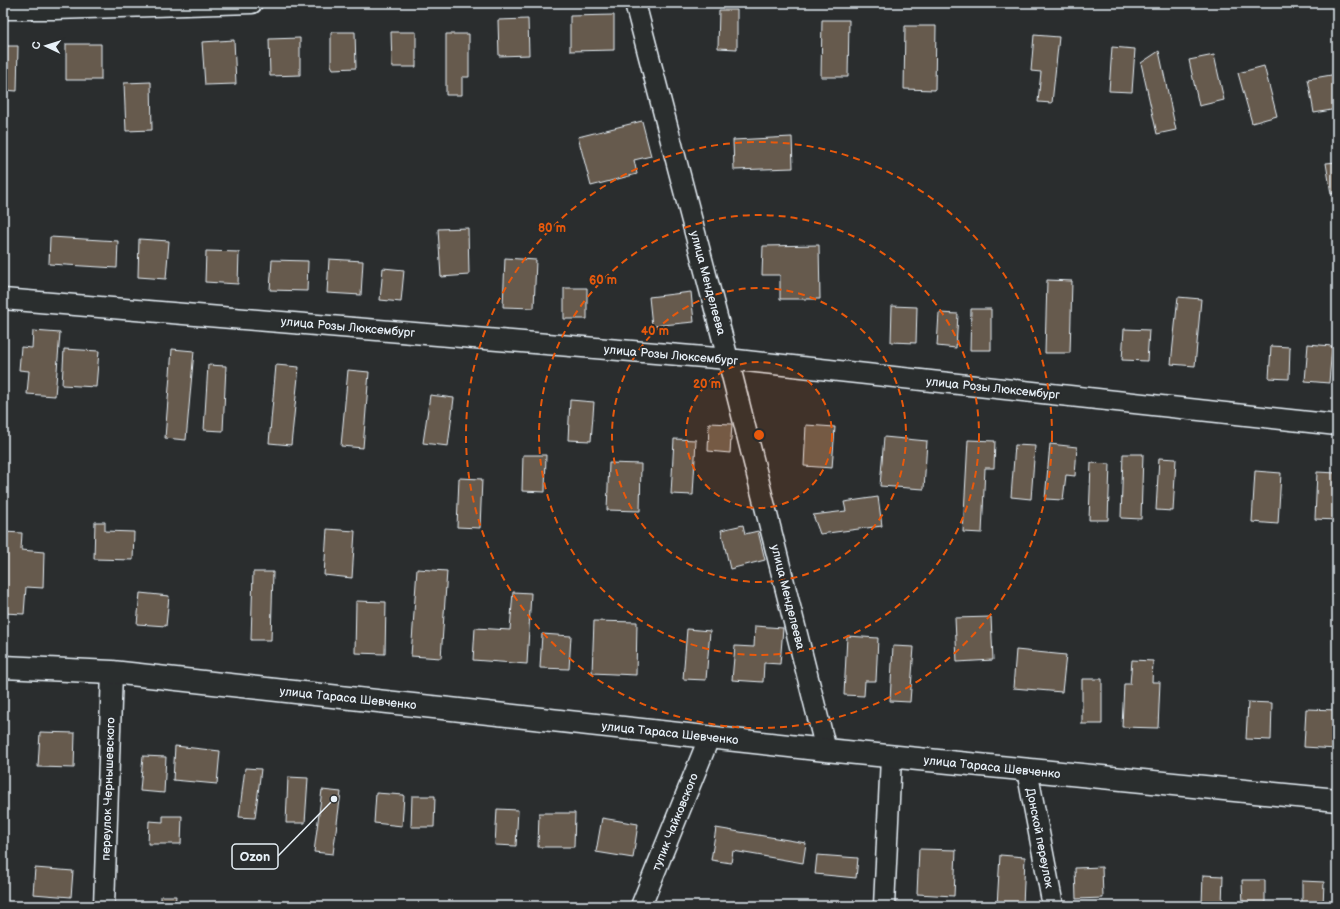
<svg xmlns="http://www.w3.org/2000/svg" width="1340" height="909" font-family="'Balsamiq Sans',sans-serif">
<style>
.building{fill:#665a4d;stroke:#e8f1f8}
.lines{fill:none;stroke-linecap:round;stroke-linejoin:round}
.minor-casing{stroke:#e8f1f8;stroke-width:23}
.tertiary-casing{stroke:#e8f1f8;stroke-width:25}
.minor{stroke:#2a2d2e;stroke-width:20}
.tertiary{stroke:#2a2d2e;stroke-width:22}
.ring{fill:none;stroke:#e8590c;stroke-width:2;stroke-dasharray:7 5}
.labels{text-anchor:middle;stroke-width:4;stroke-linejoin:round;paint-order:stroke}
.street-label{font-size:12px;fill:#e8f1f8;stroke:#2a2d2e}
.centre{fill:#e8590c;stroke:#2a2d2e;stroke-width:2}
.ring-label{font-size:12px;text-anchor:middle;font-weight:bold;fill:#e8590c;stroke:#2a2d2e;stroke-width:4;stroke-linejoin:round;paint-order:stroke}
.leader{fill:none;stroke:#e8f1f8;stroke-width:1.5}
.callout-dot{fill:#e8f1f8;stroke:#2a2d2e;stroke-width:1.5}
.callout{fill:#2a2d2e;stroke:#e8f1f8;stroke-width:1.5}
.callout-label{font-size:13px;text-anchor:middle;font-weight:bold;fill:#e8f1f8}
</style>
<rect width="100%" height="100%" fill="#2a2d2e"/>
<filter id="ink" filterUnits="userSpaceOnUse"><feTurbulence type="fractalNoise" baseFrequency=".025" numOctaves="2"/><feDisplacementMap in="SourceGraphic" scale="8" xChannelSelector="R" yChannelSelector="G"/><feConvolveMatrix kernelMatrix="1 2 1 2 8 2 1 2 1" color-interpolation-filters="sRGB"/></filter>
<g filter="url(#ink)">
<path class="building" d="M 719,10 L 737,10 L 737,49 L 718,48 Z
M 614,15 L 614,50 L 570,51 L 570,16 Z
M 528,19 L 529,55 L 499,56 L 498,20 Z
M 822,20 L 849,20 L 848,77 L 821,77 Z
M 905,26 L 936,26 L 935,90 L 904,89 Z
M 331,32 L 355,32 L 356,68 L 333,69 L 331,65 Z
M 391,32 L 416,32 L 416,67 L 392,67 Z
M 446,34 L 469,34 L 469,77 L 462,77 L 462,95 L 446,95 Z
M 1034,35 L 1059,37 L 1052,103 L 1038,102 L 1041,72 L 1031,71 Z
M 300,38 L 300,75 L 270,76 L 269,39 Z
M 234,40 L 236,84 L 205,85 L 202,42 Z
M 66,44 L 101,44 L 101,80 L 66,80 Z
M 3,46 L 18,46 L 17,91 L 3,90 Z
M 1112,47 L 1135,49 L 1132,92 L 1109,91 Z
M 1159,51 L 1176,130 L 1157,134 L 1141,63 Z
M 1214,55 L 1224,100 L 1199,106 L 1189,60 Z
M 1264,66 L 1277,116 L 1252,123 L 1238,73 Z
M 1337,74 L 1337,109 L 1314,113 L 1308,79 Z
M 151,82 L 152,130 L 126,131 L 124,83 Z
M 642,121 L 651,156 L 634,160 L 637,174 L 591,186 L 578,137 Z
M 792,137 L 793,168 L 734,170 L 733,140 Z
M 1337,162 L 1337,193 L 1331,194 L 1326,163 Z
M 468,228 L 469,275 L 441,277 L 438,229 Z
M 50,237 L 118,241 L 117,268 L 49,264 Z
M 139,239 L 169,241 L 166,279 L 138,277 Z
M 819,245 L 820,299 L 780,299 L 780,275 L 762,275 L 763,246 Z
M 206,251 L 239,252 L 238,284 L 205,282 Z
M 505,258 L 536,260 L 534,308 L 503,307 Z
M 329,259 L 363,261 L 361,295 L 327,293 Z
M 272,260 L 308,261 L 307,291 L 270,290 Z
M 383,268 L 404,270 L 401,302 L 380,300 Z
M 1047,280 L 1072,281 L 1070,353 L 1045,353 Z
M 564,288 L 587,288 L 587,319 L 564,319 Z
M 691,292 L 694,322 L 652,326 L 649,297 Z
M 1178,297 L 1201,299 L 1195,366 L 1171,364 Z
M 892,306 L 917,307 L 916,343 L 891,342 Z
M 971,309 L 991,309 L 991,350 L 970,350 Z
M 939,313 L 958,314 L 956,348 L 937,346 Z
M 1124,329 L 1149,330 L 1147,361 L 1122,360 Z
M 33,331 L 60,333 L 55,396 L 27,394 L 29,371 L 19,370 L 21,347 L 32,348 Z
M 1308,344 L 1332,346 L 1329,383 L 1305,381 Z
M 1271,346 L 1290,347 L 1289,379 L 1269,378 Z
M 64,349 L 99,351 L 96,387 L 62,385 Z
M 172,349 L 194,351 L 186,440 L 165,438 Z
M 208,365 L 226,366 L 223,431 L 204,430 Z
M 276,365 L 299,367 L 291,445 L 269,443 Z
M 348,370 L 369,372 L 363,448 L 341,446 Z
M 430,395 L 454,398 L 448,446 L 423,443 Z
M 570,400 L 594,402 L 591,441 L 568,440 Z
M 709,423 L 732,424 L 730,453 L 708,451 Z
M 806,425 L 835,427 L 832,468 L 804,466 Z
M 884,437 L 927,441 L 924,489 L 880,486 Z
M 674,439 L 696,440 L 693,495 L 671,494 Z
M 968,440 L 995,441 L 994,468 L 985,468 L 982,533 L 963,532 Z
M 1050,444 L 1077,447 L 1075,476 L 1066,475 L 1063,500 L 1045,499 Z
M 1015,445 L 1035,446 L 1031,499 L 1011,497 Z
M 1123,454 L 1143,454 L 1141,519 L 1121,518 Z
M 523,455 L 546,455 L 545,492 L 522,491 Z
M 1159,458 L 1176,459 L 1173,511 L 1156,510 Z
M 609,463 L 641,464 L 640,511 L 607,510 Z
M 1091,463 L 1110,464 L 1108,520 L 1089,520 Z
M 1255,471 L 1281,473 L 1278,524 L 1252,522 Z
M 1317,472 L 1337,473 L 1337,520 L 1315,519 Z
M 459,478 L 482,479 L 480,528 L 457,527 Z
M 878,497 L 882,526 L 820,534 L 813,515 L 846,511 L 844,502 Z
M 95,522 L 105,522 L 105,531 L 134,532 L 133,560 L 94,559 Z
M 743,525 L 745,534 L 758,531 L 765,560 L 730,569 L 721,530 Z
M 327,529 L 355,531 L 352,578 L 324,575 Z
M 3,532 L 22,533 L 21,550 L 44,552 L 43,588 L 26,587 L 24,614 L 3,613 Z
M 417,569 L 447,571 L 441,658 L 411,656 Z
M 253,572 L 273,572 L 271,640 L 251,640 Z
M 513,592 L 531,593 L 527,664 L 473,660 L 475,628 L 510,630 Z
M 140,593 L 169,596 L 166,626 L 137,624 Z
M 356,601 L 386,602 L 385,654 L 355,653 Z
M 991,617 L 993,660 L 957,662 L 955,618 Z
M 594,621 L 637,622 L 636,675 L 592,673 Z
M 755,626 L 783,628 L 780,664 L 764,663 L 763,682 L 732,680 L 735,646 L 754,647 Z
M 687,629 L 710,631 L 706,680 L 683,679 Z
M 542,634 L 571,636 L 569,669 L 540,668 Z
M 847,636 L 878,638 L 876,681 L 865,681 L 864,696 L 844,695 Z
M 893,646 L 914,647 L 910,702 L 890,701 Z
M 1016,650 L 1066,655 L 1062,692 L 1013,688 Z
M 1132,660 L 1153,661 L 1152,682 L 1160,682 L 1158,728 L 1122,727 L 1124,684 L 1130,684 Z
M 1082,679 L 1102,679 L 1102,724 L 1082,724 Z
M 1248,702 L 1272,703 L 1271,740 L 1246,739 Z
M 1306,709 L 1337,710 L 1337,749 L 1304,747 Z
M 40,732 L 75,733 L 74,768 L 38,767 Z
M 175,746 L 220,751 L 217,784 L 173,780 Z
M 143,756 L 166,757 L 164,793 L 140,791 Z
M 245,768 L 261,769 L 255,818 L 239,817 Z
M 288,777 L 308,778 L 305,823 L 286,823 Z
M 322,790 L 341,792 L 333,854 L 314,852 Z
M 376,793 L 404,795 L 402,826 L 374,823 Z
M 412,796 L 435,796 L 434,827 L 411,827 Z
M 497,809 L 518,810 L 516,846 L 495,845 Z
M 539,813 L 575,813 L 574,847 L 538,847 Z
M 163,816 L 182,816 L 181,844 L 148,844 L 149,821 L 163,822 Z
M 602,818 L 638,824 L 633,858 L 596,852 Z
M 716,828 L 806,843 L 803,863 L 733,851 L 731,863 L 711,860 Z
M 919,849 L 956,850 L 954,896 L 917,894 Z
M 817,855 L 858,858 L 856,878 L 815,874 Z
M 1000,855 L 1025,857 L 1023,906 L 997,906 Z
M 1102,867 L 1103,898 L 1076,899 L 1075,868 Z
M 35,868 L 73,871 L 71,897 L 33,894 Z
M 1203,875 L 1223,876 L 1222,905 L 1202,904 Z
M 1242,880 L 1265,880 L 1265,906 L 1243,906 Z
M 1302,881 L 1324,882 L 1323,906 L 1302,906 Z
M 161,896 L 176,896 L 175,906 L 146,906 L 146,904 L 161,904 Z
M 584,902 L 611,906 L 584,906 Z
M 41,905 L 75,906 L 41,906 Z"/>
<g class="lines">
<defs>
<path id="minor" d="M 635,3 L 728,359 L 826,750
M 3,9 L 54,9 L 252,3
M 3,299 L 728,359 L 1337,425
M 1027,770 L 1053,906
M 104,906 L 112,672
M 641,906 L 709,738
M 884,906 L 891,757"/>
<path id="tertiary" d="M 3,667 L 112,672 L 826,750 L 1337,800"/>
</defs>
<use href="#minor" class="minor-casing"/>
<use href="#tertiary" class="tertiary-casing"/>
<use href="#minor" class="minor"/>
<use href="#tertiary" class="tertiary"/>
</g>
</g>
<circle cx="759" cy="435" r="73" fill="#e8590c" fill-opacity=".12"/>
<g class="ring">
<circle cx="759" cy="435" r="73"/>
<circle cx="759" cy="435" r="147"/>
<circle cx="759" cy="435" r="220"/>
<circle cx="759" cy="435" r="293"/>
</g>
<g class="labels">
<g class="street-label">
<text transform="translate(708 283) rotate(75)" y="4">улица Менделеева</text>
<text transform="translate(348 327) rotate(5)" y="4">улица Розы Люксембург</text>
<text transform="translate(671 355) rotate(5)" y="4">улица Розы Люксембург</text>
<text transform="translate(993 388) rotate(6)" y="4">улица Розы Люксембург</text>
<text transform="translate(788 597) rotate(76)" y="4">улица Менделеева</text>
<text transform="translate(348 698) rotate(6)" y="4">улица Тараса Шевченко</text>
<text transform="translate(670 733) rotate(6)" y="4">улица Тараса Шевченко</text>
<text transform="translate(992 767) rotate(6)" y="4">улица Тараса Шевченко</text>
<text transform="translate(108 789) rotate(-88)" y="4">переулок Чернышевского</text>
<text transform="translate(675 822) rotate(-68)" y="4">тупик Чайковского</text>
<text transform="translate(1040 838) rotate(79)" y="4">Донской переулок</text>
</g>
</g>
<circle cx="759" cy="435" r="6" class="centre"/>
<g class="ring-label">
<text x="552" y="232">80 m</text>
<text x="603" y="284">60 m</text>
<text x="655" y="335">40 m</text>
<text x="707" y="388">20 m</text>
</g>
<path class="leader" d="M334 799L278 856"/>
<circle class="callout-dot" cx="334" cy="799" r="4"/>
<rect class="callout" x="232" y="844" width="46" height="25" rx="4"/>
<g class="callout-label">
<text x="255" y="861">Ozon</text>
</g>
<rect width="1340" height="909" fill="none" stroke="#2a2d2e" stroke-width="16"/>
<rect x="8" y="8" width="1324" height="893" fill="none" stroke="#e8f1f8" stroke-width="1.5" filter="url(#ink)"/>
<g transform="translate(46 46) rotate(274)" stroke="#2a2d2e" stroke-width="3" paint-order="stroke">
<path d="M0-3L7 15L0 10L-7 15Z" fill="#e8f1f8"/>
<text y="-6" font-size="11" font-weight="bold" text-anchor="middle" fill="#e8f1f8">С</text>
</g>
</svg>
